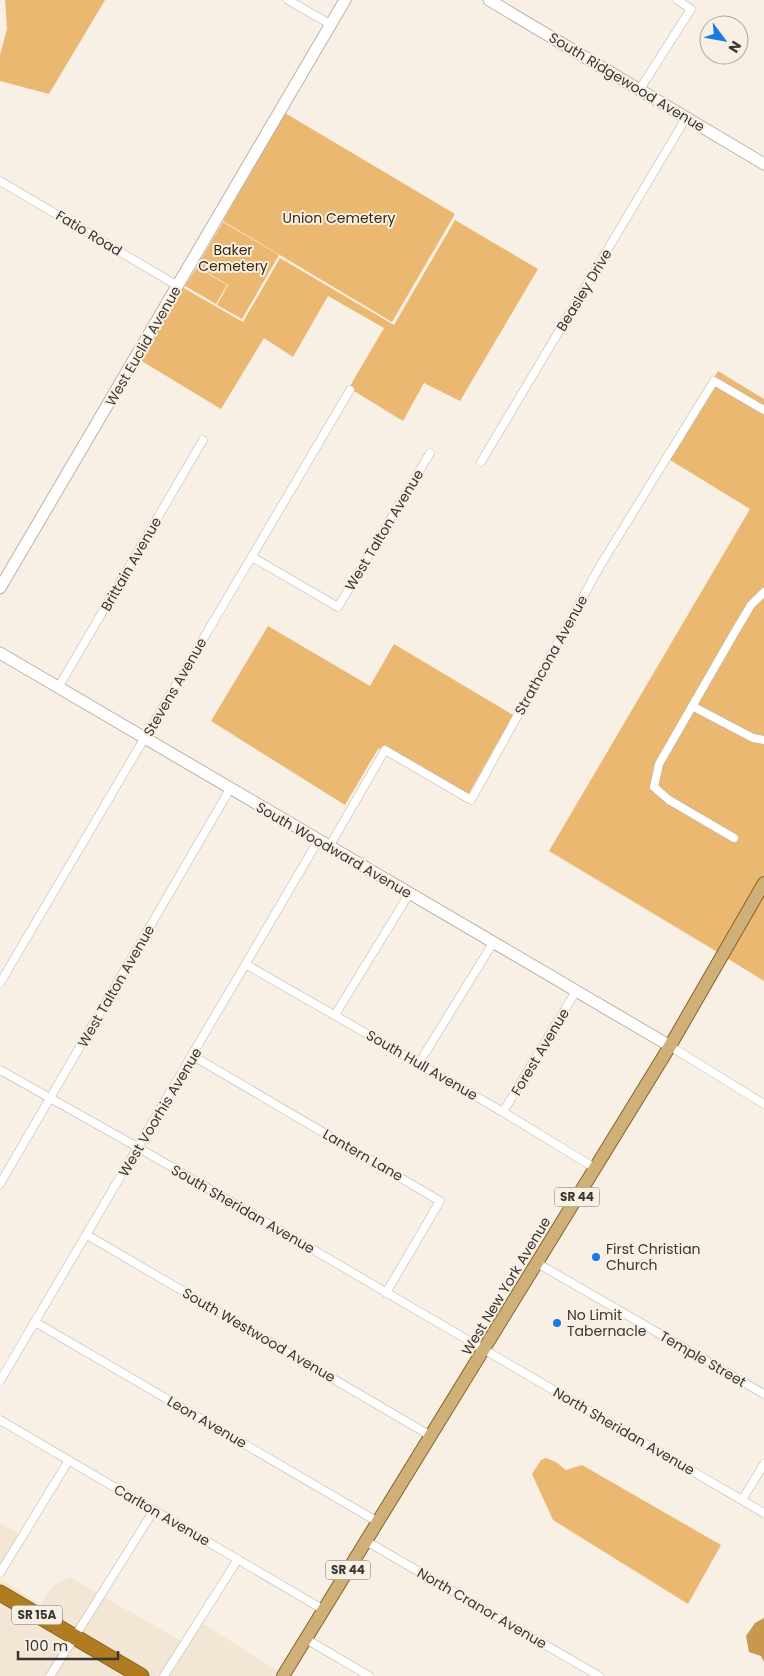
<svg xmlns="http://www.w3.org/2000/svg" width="764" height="1676" font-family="Poppins,sans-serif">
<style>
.built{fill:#f4e6d4}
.green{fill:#eab871}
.water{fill:#c89850}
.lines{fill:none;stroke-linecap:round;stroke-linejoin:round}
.street-casing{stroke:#bbb3a8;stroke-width:9}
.secondary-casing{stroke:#bbb3a8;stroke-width:13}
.primary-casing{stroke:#876326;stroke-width:14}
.highway-casing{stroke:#876326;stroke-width:17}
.street{stroke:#fff;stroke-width:8}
.secondary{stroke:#fff;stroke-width:11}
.primary{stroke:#d0b079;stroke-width:12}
.highway{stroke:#b17b20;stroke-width:15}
.poi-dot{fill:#1a7be4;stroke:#f8f0e4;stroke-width:2}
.labels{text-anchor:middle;stroke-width:4;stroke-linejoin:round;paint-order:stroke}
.shield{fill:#f8f0e4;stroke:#736e67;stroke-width:1}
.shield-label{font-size:12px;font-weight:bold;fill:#3a3732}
.street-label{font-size:14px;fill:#3a3732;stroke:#f8f0e4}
.park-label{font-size:14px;fill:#3d2908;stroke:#f8f0e4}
.poi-label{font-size:14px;fill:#3a3732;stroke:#f8f0e4;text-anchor:start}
</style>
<rect width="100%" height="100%" fill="#f8f0e4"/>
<path class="built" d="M 0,1523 L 19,1534 L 0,1565 Z
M 70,1577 L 97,1593 L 73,1632 L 0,1589 L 1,1580 L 40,1604 L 53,1586 Z
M 0,1597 L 69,1638 L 45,1676 L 0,1676 Z
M 104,1597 L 181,1641 L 159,1676 L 148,1676 L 79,1636 Z
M 202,1623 L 281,1673 L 279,1676 L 168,1676 Z
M 76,1641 L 134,1676 L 54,1676 Z"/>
<path class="green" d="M 5,0 L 105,0 L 49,94 L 0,81 L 0,55 L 7,29 Z
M 285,113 L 455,214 L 392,322 L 223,221 Z
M 455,220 L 538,269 L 460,401 L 424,383 L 403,421 L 354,391 L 355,389 L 350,386 L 384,328 L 328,296 L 293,357 L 264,338 L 221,409 L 140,360 L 182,287 L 243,322 L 280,258 L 394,325 Z
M 223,222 L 279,255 L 242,319 L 217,305 L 228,285 L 197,266 Z
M 197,267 L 227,285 L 216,304 L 185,286 Z
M 718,371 L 764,399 L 764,406 L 713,379 Z
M 716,386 L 764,414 L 764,875 L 719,953 L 549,851 L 750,509 L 670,460 Z
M 268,626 L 370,686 L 394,644 L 513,715 L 468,795 L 386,747 L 378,749 L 345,805 L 211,721 Z
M 764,890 L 764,981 L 725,957 Z
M 546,1458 L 556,1462 L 566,1470 L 582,1465 L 721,1545 L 688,1604 L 553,1520 L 532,1474 L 541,1460 Z"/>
<path class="water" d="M 764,1618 L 764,1662 L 761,1656 L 749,1652 L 746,1636 L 755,1623 Z"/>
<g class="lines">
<defs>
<path id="street" d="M 288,0 L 330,24
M 640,89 L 691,9 L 677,0
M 0,181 L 178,286
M 481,462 L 686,118
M 252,557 L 338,607 L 430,453
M 58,688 L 203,440
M 692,706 L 753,738 L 764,740
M 734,838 L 669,800 L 654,787 L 659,764 L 736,630 L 751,605 L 764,592
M 329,847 L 385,750 L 471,800 L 600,566 L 714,381 L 764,410
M 247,965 L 503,1112 L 595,1168
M 0,983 L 350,390
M 335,1015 L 409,894
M 670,1046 L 764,1104
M 193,1056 L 440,1201 L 386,1293
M 419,1063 L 493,943
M 0,1070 L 139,1148 L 764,1513
M 503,1112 L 576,991
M 0,1184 L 230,789
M 87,1235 L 431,1436
M 537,1263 L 764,1394
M 35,1322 L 378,1522
M 0,1381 L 318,841
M 0,1420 L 324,1610
M 742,1500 L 764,1464
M 366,1541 L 599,1676
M 0,1573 L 69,1460
M 306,1639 L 369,1676
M 50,1676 L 154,1510
M 164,1676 L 238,1559"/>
<path id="secondary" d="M 489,0 L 764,164
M 0,588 L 345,0
M 0,653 L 670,1046"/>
<path id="primary" d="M 283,1676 L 670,1046 L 764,883"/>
<path id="highway" d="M 0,1593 L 141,1676"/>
</defs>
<use href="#street" class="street-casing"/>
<use href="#secondary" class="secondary-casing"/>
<use href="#primary" class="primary-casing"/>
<use href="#highway" class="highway-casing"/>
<use href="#street" class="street"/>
<use href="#secondary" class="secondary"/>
<use href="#primary" class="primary"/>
<use href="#highway" class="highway"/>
</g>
<g class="poi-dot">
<circle cx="596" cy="1257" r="5"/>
<circle cx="557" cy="1323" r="5"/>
</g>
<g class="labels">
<g class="shield">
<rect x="554.5" y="1187.5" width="45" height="19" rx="4"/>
<rect x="325.5" y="1560.5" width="45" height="19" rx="4"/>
<rect x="12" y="1605.5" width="50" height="19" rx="4"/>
</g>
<g class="shield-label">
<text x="577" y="1201">SR 44</text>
<text x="348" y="1574">SR 44</text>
<text x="37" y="1619">SR 15A</text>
</g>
<g class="street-label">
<text transform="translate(627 82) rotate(31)" y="5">South Ridgewood Avenue</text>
<text transform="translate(89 233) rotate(31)" y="5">Fatio Road</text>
<text transform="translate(584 290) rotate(-59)" y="5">Beasley Drive</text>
<text transform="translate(143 346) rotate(-60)" y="5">West Euclid Avenue</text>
<text transform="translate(384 530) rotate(-59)" y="5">West Talton Avenue</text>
<text transform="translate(131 564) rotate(-60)" y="5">Brittain Avenue</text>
<text transform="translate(551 655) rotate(-61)" y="5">Strathcona Avenue</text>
<text transform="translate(175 687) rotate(-60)" y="5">Stevens Avenue</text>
<text transform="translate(334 850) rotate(30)" y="5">South Woodward Avenue</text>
<text transform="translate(116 986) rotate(-60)" y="5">West Talton Avenue</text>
<text transform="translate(540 1052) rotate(-59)" y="5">Forest Avenue</text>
<text transform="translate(422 1065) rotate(30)" y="5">South Hull Avenue</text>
<text transform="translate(160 1112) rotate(-59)" y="5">West Voorhis Avenue</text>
<text transform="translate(363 1155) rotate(30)" y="5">Lantern Lane</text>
<text transform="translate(243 1209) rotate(30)" y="5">South Sheridan Avenue</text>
<text transform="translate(506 1286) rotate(-59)" y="5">West New York Avenue</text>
<text transform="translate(259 1335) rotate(30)" y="5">South Westwood Avenue</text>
<text transform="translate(703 1359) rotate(30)" y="5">Temple Street</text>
<text transform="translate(207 1422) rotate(30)" y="5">Leon Avenue</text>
<text transform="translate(624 1431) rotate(30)" y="5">North Sheridan Avenue</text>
<text transform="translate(162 1515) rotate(30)" y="5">Carlton Avenue</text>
<text transform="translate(482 1608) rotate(30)" y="5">North Cranor Avenue</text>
</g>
<g class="park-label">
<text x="339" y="223">Union Cemetery</text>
<text x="233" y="255">Baker<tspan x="233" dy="16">Cemetery</tspan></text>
</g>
<g class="poi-label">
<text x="606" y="1254">First Christian<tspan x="606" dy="16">Church</tspan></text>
<text x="567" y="1320">No Limit<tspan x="567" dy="16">Tabernacle</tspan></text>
</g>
</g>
<g transform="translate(724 40) rotate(122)"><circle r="24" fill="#f8f0e4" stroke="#aca69d"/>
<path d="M0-4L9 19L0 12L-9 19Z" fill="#1a7be4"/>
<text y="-8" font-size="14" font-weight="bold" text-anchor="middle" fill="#3a3732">N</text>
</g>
<path d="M18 1651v8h100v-8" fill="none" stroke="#3a3732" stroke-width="2.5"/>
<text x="25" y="1651" font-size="15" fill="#3a3732" stroke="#f8f0e4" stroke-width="4" paint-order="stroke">100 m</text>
</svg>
